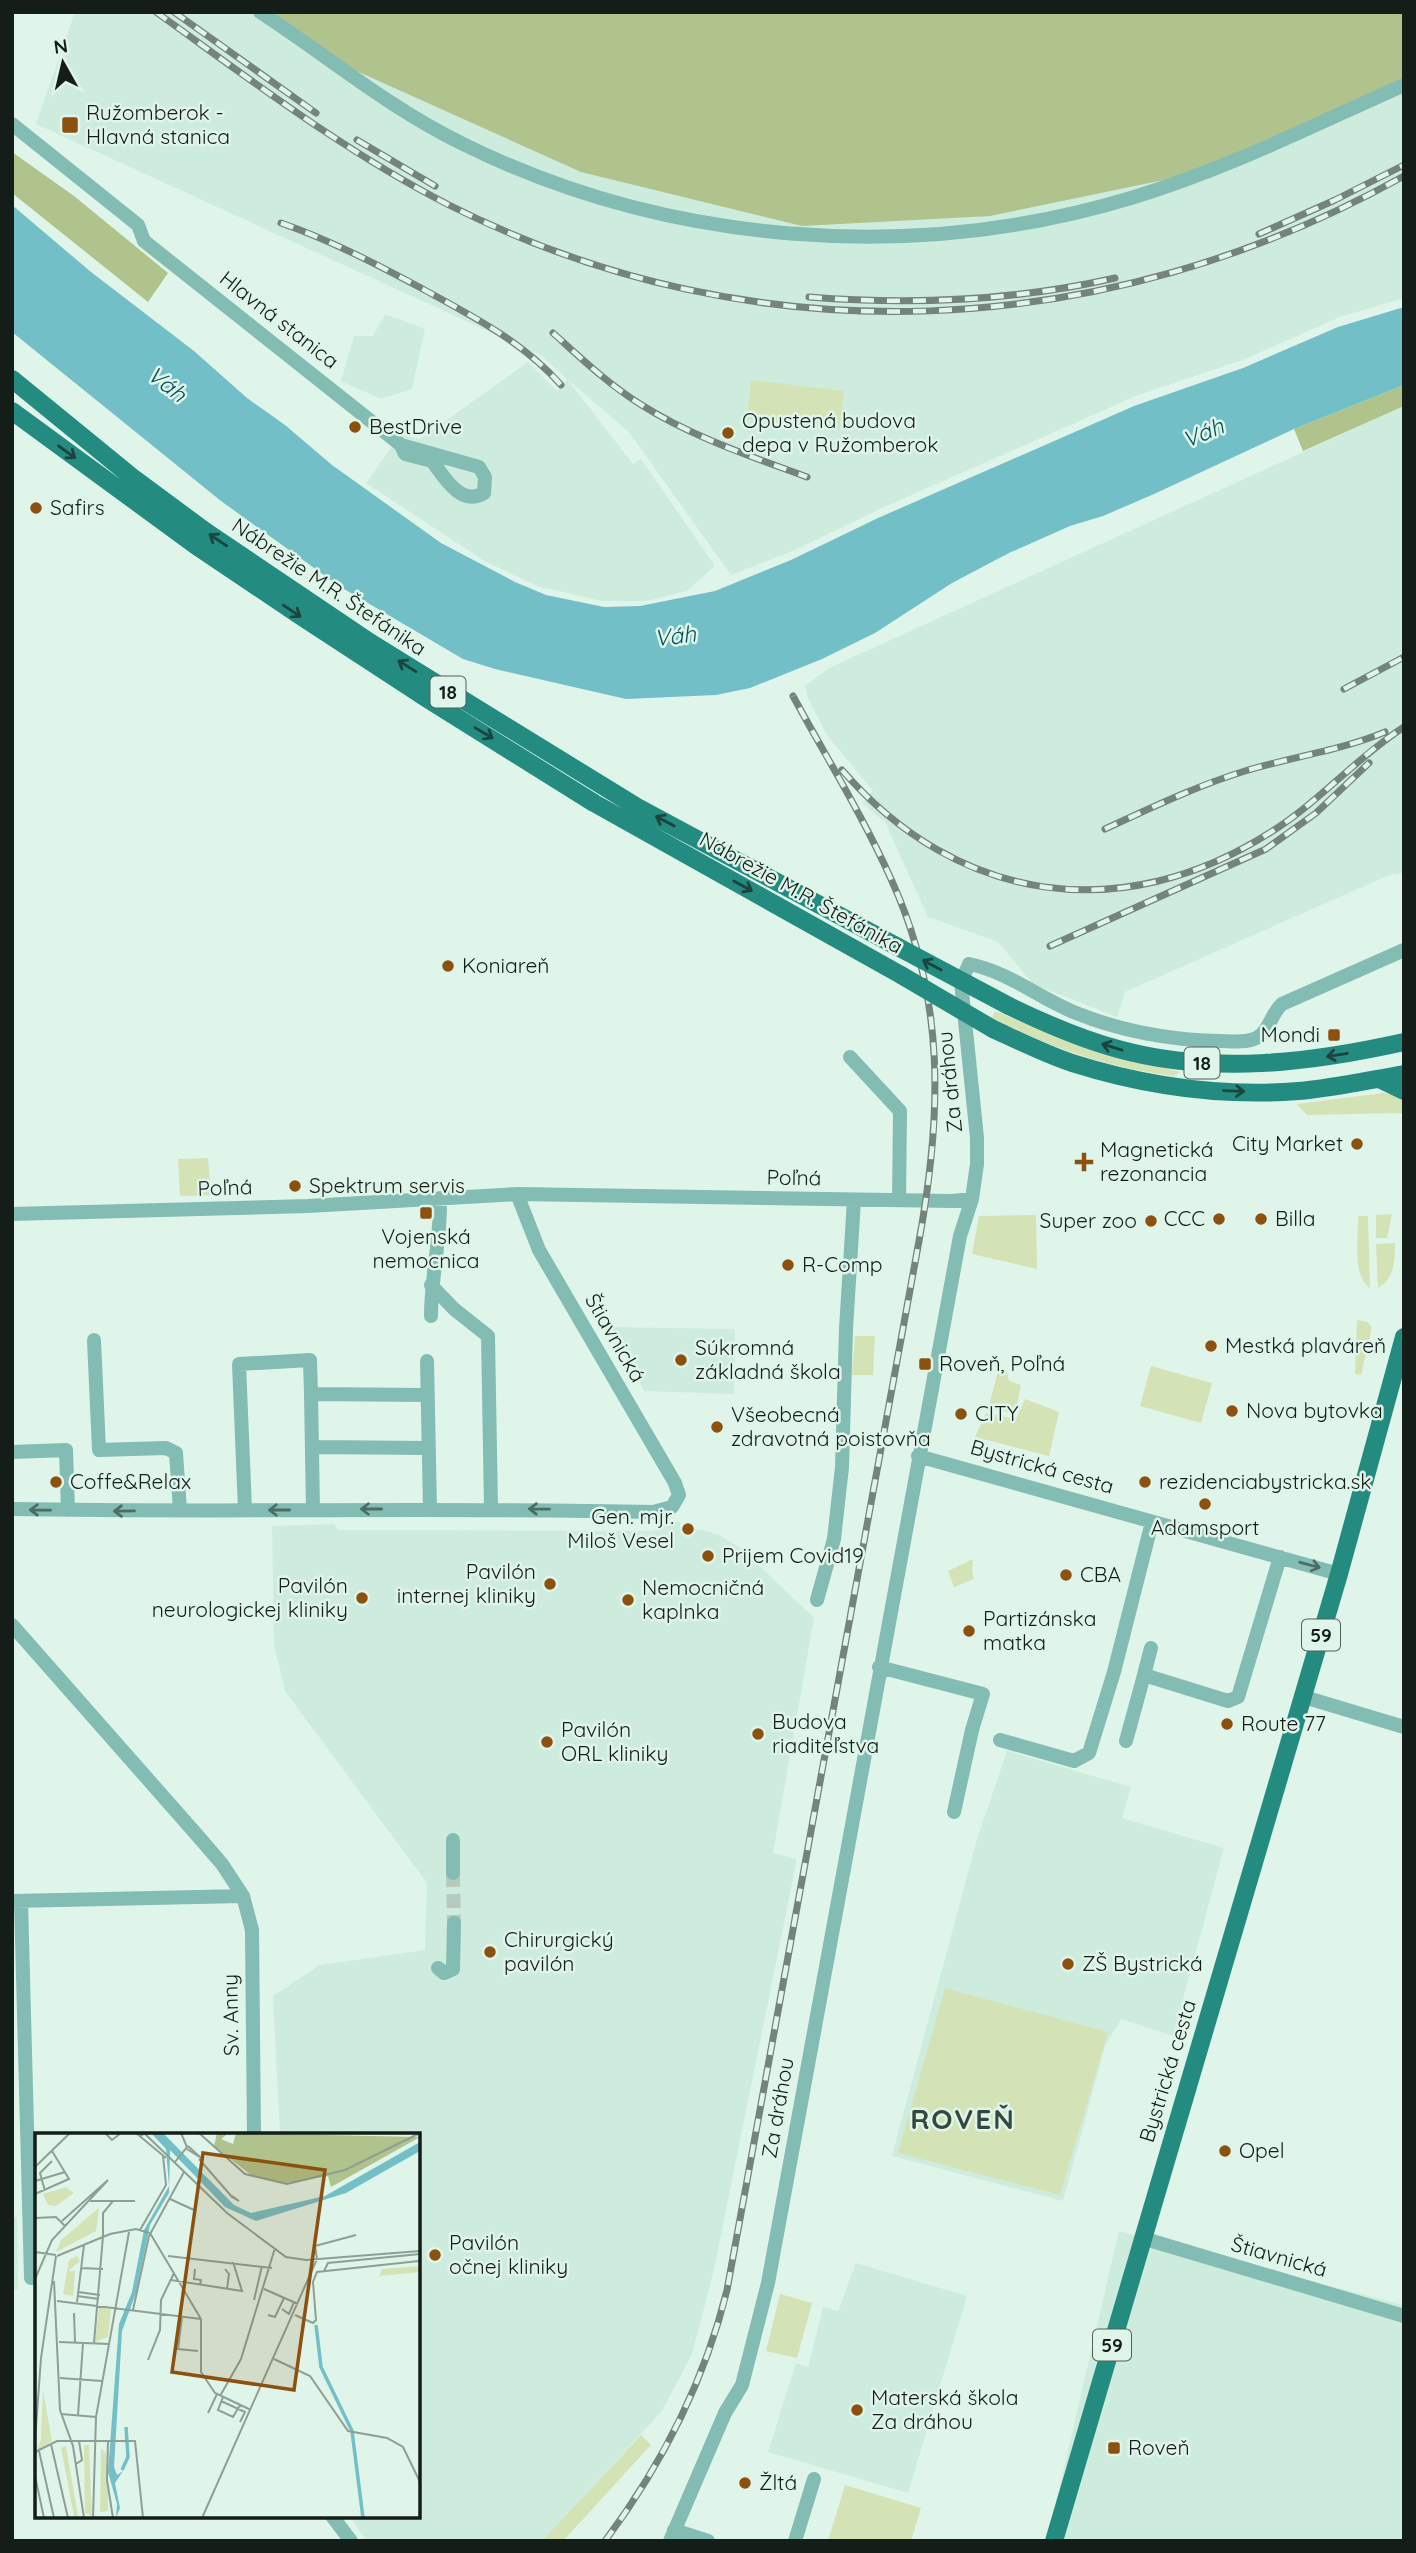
<svg xmlns="http://www.w3.org/2000/svg" width="1416" height="2553" font-family="Quicksand,sans-serif">
<style>
.built{fill:#ceecdd}
.green{fill:#d4e3b5}
.forest{fill:#b1c38c}
.water{fill:#73bfc7}
.lines{fill:none;stroke-linecap:round;stroke-linejoin:round}
.minor-tunnel{stroke:#b7cac0;stroke-width:14;stroke-dasharray:14 7;stroke-linecap:butt}
.minor{stroke:#82bcb3;stroke-width:14}
.major{stroke:#238b7f;stroke-width:18}
.rail-casing{stroke:#74837b;stroke-width:7}
.rail{stroke:#dff5ea;stroke-width:4.5;stroke-dasharray:13;stroke-linecap:butt}
.major-bridge{stroke:#238b7f;stroke-width:18}
.oneway{stroke:#1a443d}
.oneway2{stroke:#4c6c66}
.poi-dot{fill:#8c510f;stroke:#dff5ea;stroke-width:2.5}
.labels{text-anchor:middle;stroke-width:5;stroke-linejoin:round;paint-order:stroke}
.shield{fill:#dff5ea;stroke:#525e58;stroke-width:2}
.shield-label{font-size:19px;font-weight:bold;fill:#151d19}
.poi-label{font-size:21px;fill:#151d19;stroke:#dff5ea;text-anchor:start}
.street-label{font-size:21px;fill:#151d19;stroke:#dff5ea}
.water-label{font-size:23px;font-style:italic;fill:#084f55;stroke:#dff5ea}
.district-label{font-size:28px;font-weight:bold;letter-spacing:2px;fill:#35483f;stroke:#dff5ea}
.inset-river{fill:none;stroke:#73bfc7;stroke-width:3.5}
.inset-road{fill:none;stroke:#8e9f96;stroke-width:2}
.view{fill:#8c510f;fill-opacity:0.15;stroke:#8c510f;stroke-width:3.5}
.inset-edge{fill:none;stroke:#151d19;stroke-width:3.5}
</style>
<rect width="100%" height="100%" fill="#dff5ea"/>
<path class="built" d="M 75,12 L 278,12 L 1404,75 L 1404,298 L 1340,317 L 1245,359 L 1136,396 L 880,509 L 793,551 L 731,575 L 629,432 L 567,379 L 633,464 L 641,459 L 715,566 L 687,591 L 645,601 L 603,601 L 540,587 L 486,562 L 366,483 L 401,434 L 420,439 L 528,362 L 557,391 L 567,379 L 542,356 L 36,124 Z
M 385,314 L 425,329 L 412,389 L 381,399 L 341,381 L 354,336 L 373,336 Z
M 1404,406 L 1404,872 L 1396,875 L 1394,873 L 1125,992 L 1117,1017 L 1033,984 L 998,942 L 928,917 L 885,822 L 862,803 L 873,791 L 827,735 L 808,698 L 805,686 L 829,668 Z
M 610,1327 L 735,1329 L 734,1394 L 644,1391 Z
M 661,1521 L 681,1522 L 679,1529 L 704,1530 L 721,1536 L 742,1549 L 814,1618 L 773,1853 L 797,1859 L 713,2274 L 692,2354 L 662,2411 L 548,2535 L 540,2541 L 366,2541 L 350,2516 L 418,2516 L 418,2135 L 280,2135 L 273,1996 L 320,1965 L 425,1950 L 427,1883 L 285,1691 L 274,1645 L 272,1526 L 334,1524 L 339,1530 L 654,1531 Z
M 1007,1751 L 1131,1787 L 1122,1818 L 1224,1848 L 1173,2036 L 1121,2019 L 1105,2046 L 1063,2201 L 892,2156 L 977,1839 Z
M 12,2217 L 17,2217 L 18,2290 L 12,2290 Z
M 1119,2231 L 1404,2305 L 1404,2541 L 1047,2541 Z
M 856,2263 L 967,2296 L 908,2493 L 768,2452 L 796,2363 L 808,2367 L 823,2307 L 838,2311 Z"/>
<path class="green" d="M 751,380 L 844,391 L 839,430 L 747,419 Z
M 995,1011 L 1076,1045 L 1180,1072 L 1174,1076 C 1109,1068 1051,1048 992,1018 Z
M 1383,1093 L 1393,1094 L 1404,1099 L 1404,1113 L 1307,1115 L 1297,1104 Z
M 208,1158 L 211,1195 L 180,1196 L 178,1159 Z
M 1392,1214 L 1387,1238 L 1376,1238 L 1376,1215 Z
M 1036,1215 L 1037,1269 L 972,1254 L 979,1216 Z
M 1358,1216 L 1368,1216 L 1370,1288 C 1351,1275 1359,1237 1358,1216 Z
M 1395,1243 C 1395,1261 1395,1278 1378,1288 L 1376,1244 Z
M 1357,1320 L 1367,1322 L 1372,1327 L 1361,1375 L 1355,1374 Z
M 855,1336 L 875,1336 L 873,1375 L 852,1375 Z
M 1151,1366 L 1212,1383 L 1201,1423 L 1140,1406 Z
M 998,1371 L 1007,1372 L 1009,1381 L 1021,1385 L 1015,1415 L 989,1406 Z
M 1025,1399 L 1059,1412 L 1049,1456 L 975,1437 L 986,1413 L 1016,1419 Z
M 973,1559 L 972,1571 L 974,1579 L 954,1587 L 948,1571 Z
M 945,1988 L 1108,2032 L 1060,2195 L 898,2153 Z
M 780,2294 L 812,2303 L 797,2358 L 766,2351 Z
M 641,2435 L 651,2445 L 563,2541 L 542,2541 Z
M 845,2485 L 921,2508 L 911,2541 L 828,2541 Z"/>
<path class="forest" d="M 263,12 L 1404,12 L 1404,84 L 1217,164 L 1164,180 L 990,216 L 802,226 L 581,172 L 332,60 Z
M 12,152 L 74,196 L 168,273 L 148,302 L 12,193 Z
M 1404,385 L 1404,406 L 1303,451 L 1294,429 Z"/>
<path class="water" d="M 12,205 L 91,272 L 194,351 L 247,398 L 285,425 L 332,465 L 441,543 L 515,582 L 546,595 L 604,607 L 640,606 L 715,591 L 791,560 L 878,518 L 1134,406 L 1243,368 L 1338,327 L 1404,307 L 1404,385 L 1294,429 L 1154,494 L 1103,516 L 1070,526 L 1009,553 L 952,583 L 875,633 L 822,659 L 750,688 L 716,695 L 626,699 L 495,669 L 463,659 L 339,586 L 221,501 L 12,332 Z"/>
<g class="lines">
<path class="minor-tunnel" d="M 453,1873 L 454,1923"/>
<path class="minor" d="M 260,12 C 326,55 389,108 461,143 C 666,245 912,264 1131,198 C 1225,170 1314,125 1404,85
M 12,124 L 138,225 L 144,241 L 401,445 L 405,454 L 432,461 C 444,477 461,507 484,493 L 485,477 L 479,467 L 401,445
M 850,1057 L 900,1111 L 899,1200
M 12,1214 L 308,1206 L 517,1194 L 952,1201 L 972,1199
M 431,1285 L 454,1309 L 488,1336 L 491,1508
M 431,1316 C 431,1276 441,1238 440,1198
M 94,1340 L 99,1450 L 166,1448 L 176,1453 L 180,1510
M 427,1361 L 430,1509
M 312,1447 L 428,1448
M 12,1452 L 66,1450 L 68,1510
M 918,1456 L 1339,1574
M 12,1509 C 226,1513 440,1507 653,1512 L 672,1507 L 679,1495 L 675,1483 L 539,1250 L 517,1194
M 245,1510 L 239,1364 L 310,1360 L 311,1394
M 313,1510 L 311,1394 L 427,1395
M 817,1600 L 834,1539 L 842,1467 L 846,1329 L 854,1200
M 12,1625 L 197,1835 L 222,1864 L 243,1896 L 252,1930 L 254,2135
M 1151,1648 L 1144,1675 L 1228,1701 L 1238,1697 L 1280,1557
M 879,1667 L 983,1694 L 972,1730 L 954,1812
M 1304,1697 L 1404,1727
M 1000,1740 L 1074,1761 L 1089,1753 L 1114,1672 L 1152,1522
M 1126,1741 L 1144,1675
M 453,1840 L 453,1873
M 14,1901 L 243,1896
M 21,1901 L 31,2278 L 37,2278
M 438,1968 L 444,1973 L 453,1969 L 454,1923
M 1142,2238 L 1404,2316
M 332,2516 L 351,2541
M 674,2530 L 708,2541
M 670,2541 L 725,2413 L 742,2385 L 768,2283 L 960,1236 L 972,1199 L 977,1164 L 977,1138 L 961,982 L 969,964 C 1009,972 1039,998 1076,1013 C 1121,1031 1171,1040 1219,1041 C 1233,1041 1250,1044 1261,1035 C 1270,1027 1272,1013 1282,1004 L 1404,950
M 795,2541 L 814,2479"/>
<path class="major" d="M 12,379 L 132,477 L 205,531 L 371,643 L 637,807 L 898,947
M 12,411 L 195,545 L 299,615 L 429,700 L 594,803 L 901,975
M 1009,1006 C 1044,1023 1080,1039 1118,1049 C 1212,1075 1310,1063 1404,1042
M 993,1029 C 1019,1041 1045,1054 1072,1063 C 1145,1086 1221,1097 1298,1091 C 1334,1088 1369,1080 1404,1074
M 1379,1079 L 1404,1091
M 1054,2541 L 1339,1574 L 1404,1337"/>
<defs>
<path id="rail" d="M 156,12 C 251,80 345,152 449,205 C 756,360 1106,342 1404,176
M 174,12 L 316,113
M 357,140 L 435,186
M 281,223 C 330,240 376,264 421,288 C 472,316 522,341 561,385
M 1259,234 L 1335,200 L 1404,165
M 809,297 C 911,305 1014,301 1115,278
M 553,333 C 581,358 608,384 640,404 C 692,437 750,456 807,477
M 1344,689 L 1404,657
M 842,770 C 958,904 1122,927 1271,832 C 1319,802 1356,758 1404,727
M 1105,829 C 1151,808 1196,786 1245,771 C 1291,757 1339,751 1385,732
M 1050,946 L 1266,849 L 1316,813 L 1369,763
M 605,2541 C 661,2466 705,2380 727,2290 L 919,1241 C 942,1115 946,999 891,879 C 863,816 826,757 793,696"/>
</defs>
<use href="#rail" class="rail-casing"/>
<use href="#rail" class="rail"/>
<path class="major-bridge" d="M 898,947 L 1009,1006
M 901,975 L 993,1029"/>
</g>
<defs><path id="oneway-shaft" d="M-6 0H5M1.5-3L5.5 0L1.5 3" fill="none" stroke-width="1.6" stroke-linecap="round" stroke-linejoin="round" transform="scale(1.75)"/></defs>
<g class="oneway">
<use href="#oneway-shaft" transform="translate(67 452) rotate(36)"/>
<use href="#oneway-shaft" transform="translate(218 540) rotate(-146)"/>
<use href="#oneway-shaft" transform="translate(292 611) rotate(34)"/>
<use href="#oneway-shaft" transform="translate(407 666) rotate(-148)"/>
<use href="#oneway-shaft" transform="translate(484 733) rotate(31)"/>
<use href="#oneway-shaft" transform="translate(665 821) rotate(-152)"/>
<use href="#oneway-shaft" transform="translate(743 886) rotate(29)"/>
<use href="#oneway-shaft" transform="translate(932 965) rotate(-152)"/>
<use href="#oneway-shaft" transform="translate(1112 1047) rotate(-163)"/>
<use href="#oneway-shaft" transform="translate(1337 1055) rotate(171)"/>
<use href="#oneway-shaft" transform="translate(1234 1091) rotate(2)"/>
</g>
<g class="oneway2">
<use href="#oneway-shaft" transform="translate(371 1509) rotate(180)"/>
<use href="#oneway-shaft" transform="translate(539 1509) rotate(-179)"/>
<use href="#oneway-shaft" transform="translate(40 1510) rotate(-179)"/>
<use href="#oneway-shaft" transform="translate(279 1510) rotate(180)"/>
<use href="#oneway-shaft" transform="translate(124 1511) rotate(179)"/>
<use href="#oneway-shaft" transform="translate(1310 1565) rotate(15)"/>
</g>
<g class="poi-dot">
<rect x="61" y="116" width="18" height="18" rx="3.5"/>
<circle cx="355" cy="427" r="7"/>
<circle cx="728" cy="433" r="7"/>
<circle cx="36" cy="508" r="7"/>
<circle cx="448" cy="966" r="7"/>
<rect x="1327" y="1028" width="14" height="14" rx="3.5"/>
<circle cx="1357" cy="1144" r="7"/>
<path d="M1080.5 1151.5h7v7h7v7h-7v7h-7v-7h-7v-7h7z"/>
<circle cx="295" cy="1186" r="7"/>
<rect x="419" y="1206" width="14" height="14" rx="3.5"/>
<circle cx="1219" cy="1219" r="7"/>
<circle cx="1261" cy="1219" r="7"/>
<circle cx="1151" cy="1221" r="7"/>
<circle cx="788" cy="1265" r="7"/>
<circle cx="1211" cy="1346" r="7"/>
<circle cx="681" cy="1360" r="7"/>
<rect x="918" y="1357" width="14" height="14" rx="3.5"/>
<circle cx="1232" cy="1411" r="7"/>
<circle cx="961" cy="1414" r="7"/>
<circle cx="717" cy="1427" r="7"/>
<circle cx="56" cy="1482" r="7"/>
<circle cx="1145" cy="1482" r="7"/>
<circle cx="1205" cy="1504" r="7"/>
<circle cx="688" cy="1529" r="7"/>
<circle cx="708" cy="1556" r="7"/>
<circle cx="1066" cy="1575" r="7"/>
<circle cx="550" cy="1584" r="7"/>
<circle cx="362" cy="1598" r="7"/>
<circle cx="628" cy="1600" r="7"/>
<circle cx="969" cy="1631" r="7"/>
<circle cx="1227" cy="1724" r="7"/>
<circle cx="758" cy="1734" r="7"/>
<circle cx="547" cy="1742" r="7"/>
<circle cx="490" cy="1952" r="7"/>
<circle cx="1068" cy="1964" r="7"/>
<circle cx="1225" cy="2151" r="7"/>
<circle cx="435" cy="2255" r="7"/>
<circle cx="857" cy="2410" r="7"/>
<rect x="1107" y="2441" width="14" height="14" rx="3.5"/>
<circle cx="745" cy="2483" r="7"/>
</g>
<g class="labels">
<g class="shield">
<rect x="430.5" y="676.5" width="35" height="31" rx="5"/>
<rect x="1184.5" y="1047.5" width="35" height="31" rx="5"/>
<rect x="1302" y="1619.5" width="38" height="31" rx="5"/>
<rect x="1093" y="2329.5" width="38" height="31" rx="5"/>
</g>
<g class="shield-label">
<text x="448" y="699">18</text>
<text x="1202" y="1070">18</text>
<text x="1321" y="1642">59</text>
<text x="1112" y="2352">59</text>
</g>
<g class="poi-label">
<text x="86" y="120">Ružomberok -<tspan x="86" dy="24">Hlavná stanica</tspan></text>
<text x="742" y="428">Opustená budova<tspan x="742" dy="24">depa v Ružomberok</tspan></text>
<text x="369" y="434">BestDrive</text>
<text x="50" y="515">Safirs</text>
<text x="462" y="973">Koniareň</text>
<text x="1320" y="1042" text-anchor="end">Mondi</text>
<text x="1343" y="1151" text-anchor="end">City Market</text>
<text x="1100" y="1157">Magnetická<tspan x="1100" dy="24">rezonancia</tspan></text>
<text x="309" y="1193">Spektrum servis</text>
<text x="1205" y="1226" text-anchor="end">CCC</text>
<text x="1275" y="1226">Billa</text>
<text x="1137" y="1228" text-anchor="end">Super zoo</text>
<text x="426" y="1244" text-anchor="middle">Vojenská<tspan x="426" dy="24">nemocnica</tspan></text>
<text x="802" y="1272">R-Comp</text>
<text x="1225" y="1353">Mestká plaváreň</text>
<text x="695" y="1355">Súkromná<tspan x="695" dy="24">základná škola</tspan></text>
<text x="939" y="1371">Roveň, Poľná</text>
<text x="1246" y="1418">Nova bytovka</text>
<text x="975" y="1421">CITY</text>
<text x="731" y="1422">Všeobecná<tspan x="731" dy="24">zdravotná poistovňa</tspan></text>
<text x="70" y="1489">Coffe&amp;Relax</text>
<text x="1159" y="1489">rezidenciabystricka.sk</text>
<text x="674" y="1524" text-anchor="end">Gen. mjr.<tspan x="674" dy="24">Miloš Vesel</tspan></text>
<text x="1205" y="1535" text-anchor="middle">Adamsport</text>
<text x="722" y="1563">Prijem Covid19</text>
<text x="536" y="1579" text-anchor="end">Pavilón<tspan x="536" dy="24">internej kliniky</tspan></text>
<text x="1080" y="1582">CBA</text>
<text x="348" y="1593" text-anchor="end">Pavilón<tspan x="348" dy="24">neurologickej kliniky</tspan></text>
<text x="642" y="1595">Nemocničná<tspan x="642" dy="24">kaplnka</tspan></text>
<text x="983" y="1626">Partizánska<tspan x="983" dy="24">matka</tspan></text>
<text x="772" y="1729">Budova<tspan x="772" dy="24">riaditeľstva</tspan></text>
<text x="1241" y="1731">Route 77</text>
<text x="561" y="1737">Pavilón<tspan x="561" dy="24">ORL kliniky</tspan></text>
<text x="504" y="1947">Chirurgický<tspan x="504" dy="24">pavilón</tspan></text>
<text x="1082" y="1971">ZŠ Bystrická</text>
<text x="1239" y="2158">Opel</text>
<text x="449" y="2250">Pavilón<tspan x="449" dy="24">očnej kliniky</tspan></text>
<text x="871" y="2405">Materská škola<tspan x="871" dy="24">Za dráhou</tspan></text>
<text x="1128" y="2455">Roveň</text>
<text x="759" y="2490">Žltá</text>
</g>
<g class="street-label">
<text transform="translate(279 320) rotate(38)" y="7">Hlavná stanica</text>
<text transform="translate(329 587) rotate(34)" y="7">Nábrežie M.R. Štefánika</text>
<text transform="translate(801 893) rotate(29)" y="7">Nábrežie M.R. Štefánika</text>
<text transform="translate(950 1082) rotate(-96)" y="7">Za dráhou</text>
<text transform="translate(794 1178) rotate(1)" y="7">Poľná</text>
<text transform="translate(225 1188) rotate(-2)" y="7">Poľná</text>
<text transform="translate(615 1338) rotate(60)" y="7">Štiavnická</text>
<text transform="translate(1042 1467) rotate(16)" y="7">Bystrická cesta</text>
<text transform="translate(231 2015) rotate(-91)" y="7">Sv. Anny</text>
<text transform="translate(1168 2071) rotate(-73)" y="7">Bystrická cesta</text>
<text transform="translate(778 2108) rotate(-80)" y="7">Za dráhou</text>
<text transform="translate(1279 2257) rotate(16)" y="7">Štiavnická</text>
</g>
<g class="water-label">
<text transform="translate(167 384) rotate(38)" y="8">Váh</text>
<text transform="translate(1203 433) rotate(-23)" y="8">Váh</text>
<text transform="translate(675 636) rotate(-7)" y="8">Váh</text>
</g>
<g class="district-label">
<text x="963" y="2129">ROVEŇ</text>
</g>
</g>
<g transform="translate(35 2133)">
<rect width="385" height="385" fill="#dff5ea"/>
<path d="M 31,54 L 39,60 L 21,73 L 13,72 L 8,61 ZM 64,75 L 61,98 L 21,119 L 26,107 ZM 42,123 L 45,128 L 33,138 L 40,138 L 38,163 L 28,161 L 34,127 ZM 385,133 L 385,139 L 344,143 L 347,136 ZM 64,174 L 76,176 L 73,204 L 60,209 ZM 8,257 L 17,308 L 2,318 L 6,306 ZM 49,312 L 54,312 L 57,383 L 50,380 ZM 31,313 L 43,383 L 39,383 L 26,315 ZM 66,315 L 71,320 L 73,362 L 73,378 L 65,379 Z" fill="#d4e3b5"/>
<path d="M 182,0 L 194,0 L 186,6 L 198,11 L 201,0 L 385,4 L 296,54 L 293,43 L 251,50 L 216,42 L 179,13 Z" fill="#b1c38c"/>
<path d="M 116,0 L 128,0 L 199,72 L 216,80 L 290,63 L 385,9 L 385,18 L 311,60 L 221,88 L 190,74 L 135,17 L 134,60 L 115,92 L 101,160 L 87,198 L 79,334 L 82,342 L 88,338 L 80,350 L 85,375 L 81,385 L 82,371 L 73,339 L 84,191 L 97,159 L 109,97 L 134,53 L 131,16 Z" fill="#73bfc7"/>
<path class="inset-river" d="M 281,192 L 286,234 L 317,298 L 328,385M 87,337 L 93,324 L 91,294"/>
<path class="inset-road" d="M 70,0 L 77,7 L 86,0M 101,0 L 131,25M 164,0 L 210,41 L 252,51 L 310,37 L 385,0M 105,4 L 109,0 L 192,80 L 251,124 L 271,127 L 385,118M 152,16 L 166,25 L 153,13M 164,26 L 197,64 L 204,68 L 197,63M 140,29 L 152,14 L 146,0M 0,34 L 35,0M 0,48 L 30,39M 10,58 L 5,40 L 17,28M 0,61 L 34,46 L 17,18M 135,66 L 159,77M 55,68 L 100,68M 0,85 L 21,84 L 30,93M 105,97 L 131,52 L 128,23M 115,100 L 166,186M 68,103 L 68,80 L 78,68M 0,119 L 21,122M 22,123 L 75,101 L 101,96 L 115,100M 133,123 L 237,135M 282,126 L 280,113 L 321,102M 46,135 L 68,136M 160,136 L 159,146 L 166,147 L 165,152M 190,136 L 194,141 L 192,156M 289,138 L 293,130 L 385,121M 0,146 L 17,107 L 73,47 L 27,88M 136,147 L 207,158 L 198,129M 19,148 L 25,277 L 38,313 L 49,385M 229,156 L 263,171M 43,159 L 65,162M 42,163 L 64,166M 219,167 L 227,133M 22,168 L 166,186M 42,169 L 49,112M 247,176 L 254,181 L 259,169M 98,177 L 114,103 L 149,39M 233,182 L 240,184 L 249,165M 260,182 L 278,190 L 281,187 L 278,149 L 282,139 L 384,128M 147,184 L 143,216 L 163,218M 39,185 L 39,180 L 40,209M 166,186 L 166,239 L 180,260 L 216,277M 24,209 L 74,211M 59,210 L 68,103M 239,226 L 275,243 L 313,298 L 352,305 L 368,314 L 385,349M 113,227 L 125,197 L 126,167 L 139,140M 25,245 L 67,248M 185,263 L 206,226 L 240,115M 188,264 L 183,277 L 198,284 L 205,272M 186,268 L 210,279 L 205,289M 173,280 L 182,261M 26,281 L 61,284M 43,282 L 48,210M 0,308 L 6,225 L 21,123M 73,308 L 72,347 L 78,385M 16,311 L 33,385M 4,318 L 19,385M 0,319 L 22,308 L 100,308 L 108,385M 41,331 L 47,327 L 44,308M 0,343 L 9,385M 58,385 L 61,284 L 94,99M 167,385 L 282,126"/>
<path class="view" d="M 168,20 L 290,37 L 259,257 L 137,239 Z"/>
<rect width="385" height="385" class="inset-edge"/>
</g>
<rect width="1416" height="2553" fill="none" stroke="#151d19" stroke-width="28"/>
<g transform="translate(63 63) rotate(352)" stroke="#dff5ea" stroke-width="5" paint-order="stroke">
<path d="M0-5L12 26L0 18L-12 26Z" fill="#151d19"/>
<text y="-10" font-size="19" font-weight="bold" text-anchor="middle" fill="#151d19">N</text>
</g>
</svg>
